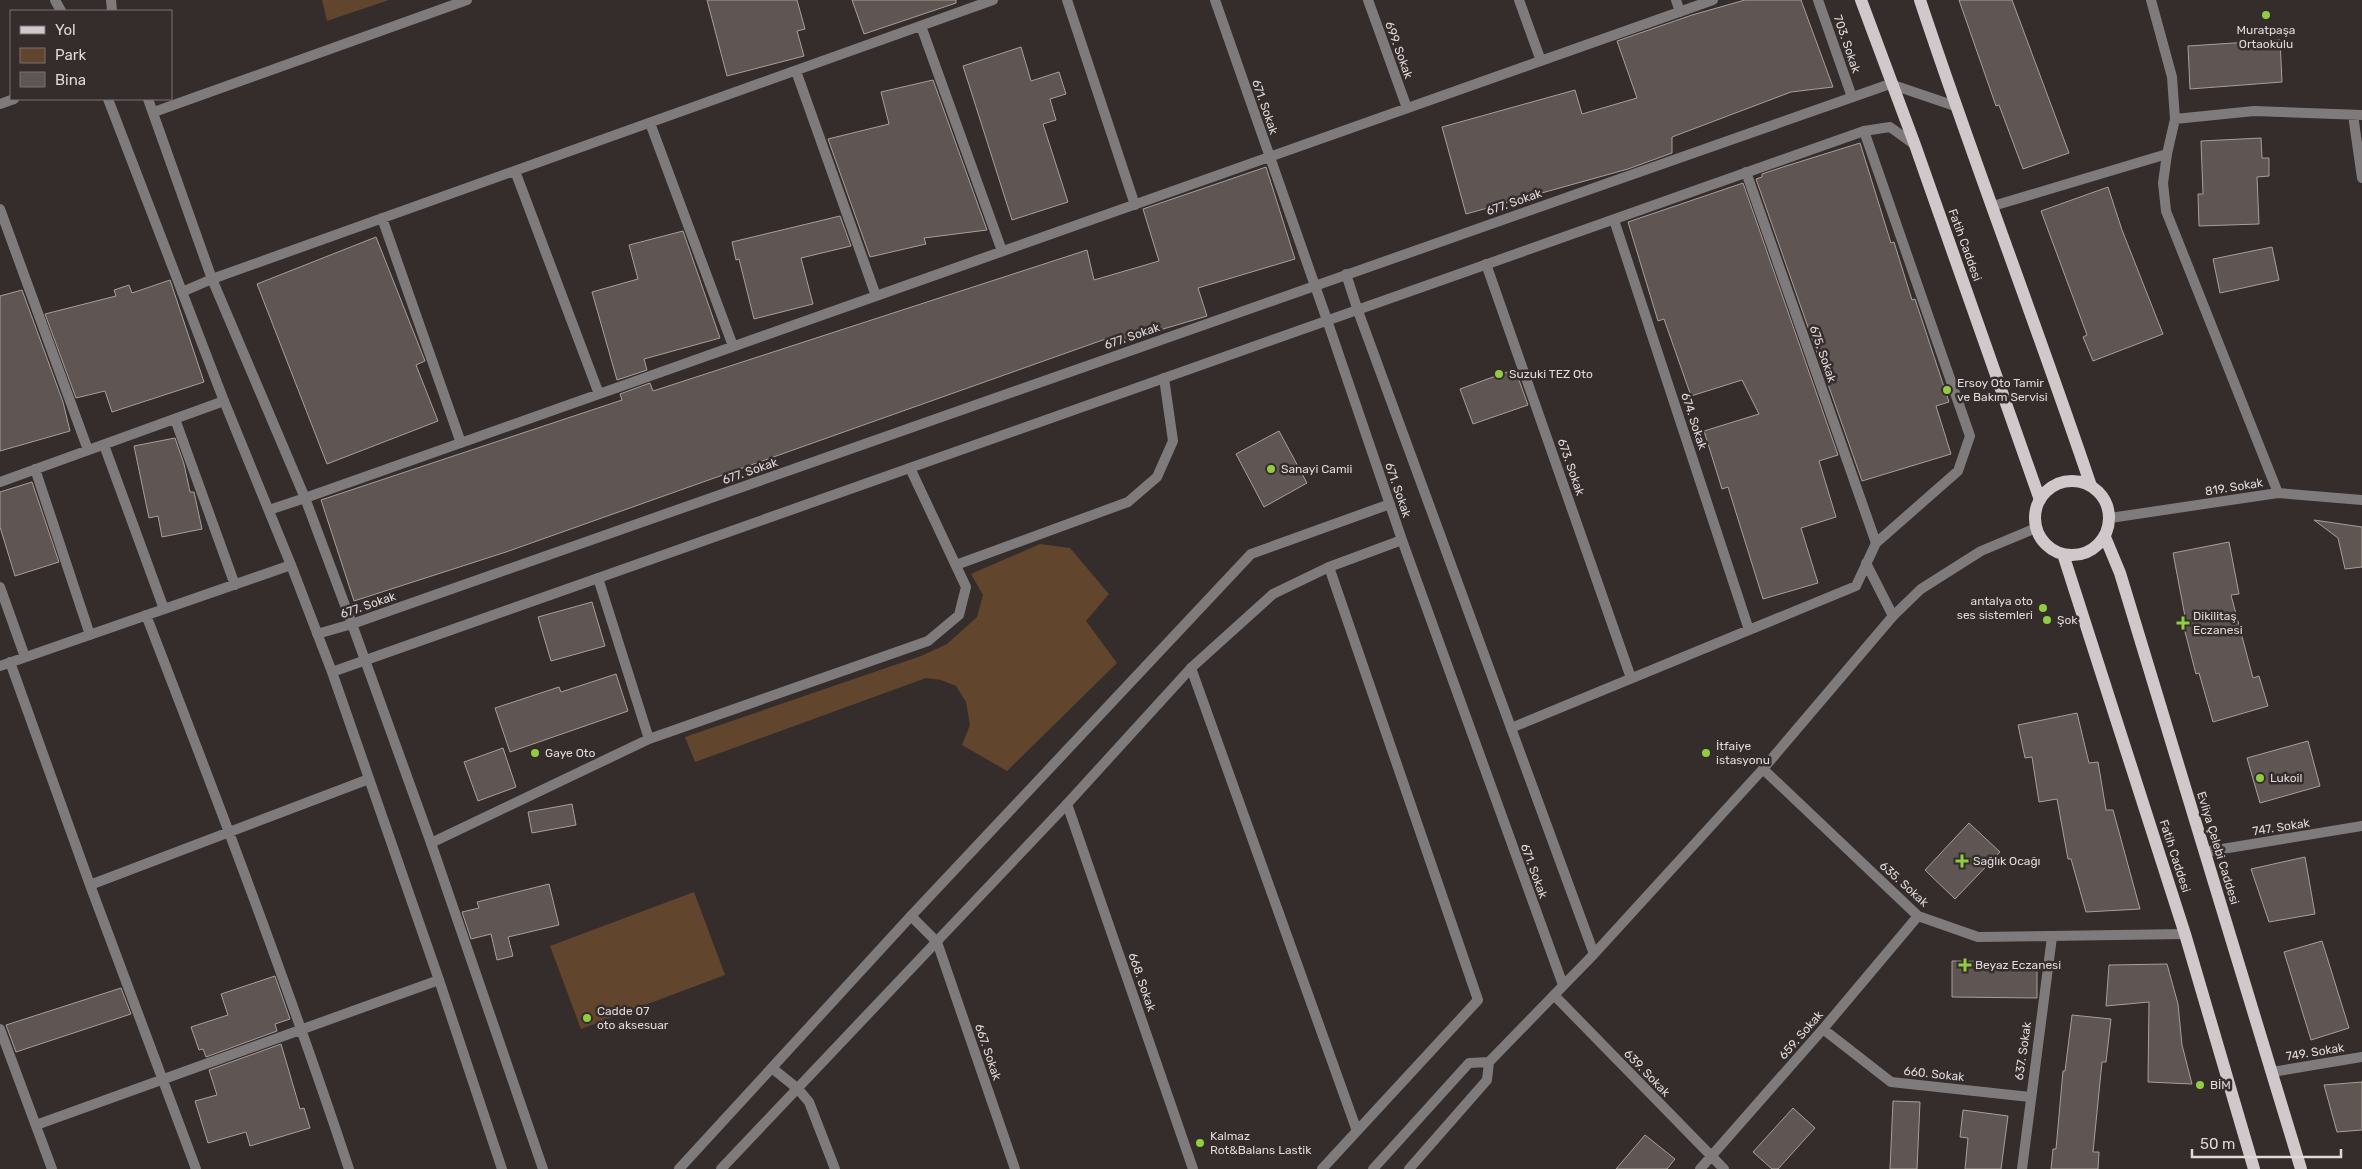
<svg xmlns="http://www.w3.org/2000/svg" width="2362" height="1169" font-family="Rubik,sans-serif">
<style>
.green{fill:#61452d}
.building{fill:#5f5653;stroke:#a89e9a}
.lines{fill:none;stroke-linecap:round;stroke-linejoin:round}
.minor{stroke:#7f7b7d;stroke-width:10}
.tertiary{stroke:#7f7b7d;stroke-width:10}
.primary{stroke:#d1c8cb;stroke-width:12}
.poi-dot{fill:#91cd40;stroke:#352c2c;stroke-width:2}
.labels{text-anchor:middle;stroke-width:5;stroke-linejoin:round;paint-order:stroke}
.poi-label{font-size:12px;fill:#dfd9da;stroke:#352c2c;text-anchor:start}
.street-label{font-size:12px;fill:#dfd9da;stroke:#352c2c}
</style>
<rect width="100%" height="100%" fill="#352c2c"/>
<path class="green" d="M 322,0 L 389,0 L 327,21 Z
M 1040,544 L 1070,548 L 1109,594 L 1086,621 L 1117,663 L 1007,771 L 962,745 L 970,725 L 966,702 L 956,686 L 941,680 L 926,678 L 695,762 L 685,737 L 921,656 L 947,644 L 977,617 L 983,595 L 971,574 Z
M 694,892 L 725,975 L 581,1029 L 550,946 Z"/>
<path class="building" d="M 707,0 L 797,0 L 805,29 L 797,31 L 804,56 L 727,76 Z
M 852,0 L 956,0 L 956,3 L 864,34 Z
M 1745,0 L 1801,0 L 1833,87 L 1791,92 L 1672,137 L 1672,153 L 1628,169 L 1466,214 L 1442,127 L 1575,90 L 1582,114 L 1637,98 L 1617,41 L 1692,15 Z
M 1959,0 L 2012,0 L 2069,153 L 2023,169 L 1999,105 L 1996,106 Z
M 2280,40 L 2282,82 L 2190,89 L 2188,46 Z
M 1021,47 L 1031,81 L 1059,72 L 1066,94 L 1050,99 L 1056,120 L 1043,124 L 1068,202 L 1012,220 L 963,66 Z
M 933,80 L 987,230 L 924,238 L 926,244 L 870,257 L 828,139 L 889,124 L 881,92 Z
M 2261,138 L 2262,158 L 2269,158 L 2269,176 L 2257,177 L 2259,224 L 2199,226 L 2198,194 L 2203,194 L 2201,141 Z
M 1860,143 L 1891,243 L 1894,242 L 1912,300 L 1915,299 L 1949,402 L 1936,406 L 1951,454 L 1862,481 L 1756,179 L 1762,177 L 1762,174 L 1786,166 Z
M 1266,167 L 1295,259 L 1198,288 L 1207,316 L 1116,343 L 1114,336 L 506,552 L 354,601 L 321,500 L 622,400 L 620,394 L 650,383 L 653,391 L 1087,250 L 1094,280 L 1159,261 L 1143,209 Z
M 1743,183 L 1838,455 L 1819,461 L 1836,517 L 1801,528 L 1818,583 L 1763,599 L 1728,487 L 1722,489 L 1704,431 L 1759,414 L 1742,380 L 1691,396 L 1664,319 L 1658,321 L 1628,222 Z
M 2108,187 L 2122,230 L 2163,334 L 2093,361 L 2083,337 L 2087,335 L 2041,211 Z
M 840,216 L 851,246 L 801,258 L 813,304 L 754,319 L 739,259 L 736,260 L 732,242 Z
M 683,231 L 720,338 L 644,359 L 647,370 L 617,380 L 592,292 L 638,279 L 629,245 Z
M 376,237 L 425,361 L 416,365 L 438,421 L 327,464 L 257,284 Z
M 2272,247 L 2279,280 L 2220,293 L 2213,259 Z
M 170,280 L 204,382 L 112,412 L 105,391 L 76,398 L 45,314 L 116,296 L 114,290 L 129,285 L 132,293 Z
M 22,290 L 63,402 L 70,431 L 0,451 L 0,296 Z
M 1515,369 L 1528,405 L 1473,424 L 1460,389 Z
M 1279,431 L 1307,483 L 1264,507 L 1236,454 Z
M 175,438 L 184,464 L 190,492 L 194,492 L 202,529 L 162,537 L 158,516 L 149,518 L 134,446 Z
M 32,482 L 59,562 L 15,576 L 0,527 L 0,492 Z
M 2314,520 L 2362,527 L 2362,567 L 2345,569 L 2338,538 Z
M 2229,542 L 2239,594 L 2231,595 L 2253,678 L 2259,676 L 2268,706 L 2213,722 L 2199,673 L 2196,674 L 2184,628 L 2187,627 L 2173,553 Z
M 592,602 L 605,646 L 551,661 L 538,617 Z
M 616,674 L 628,711 L 510,752 L 495,708 L 559,687 L 561,692 Z
M 2077,713 L 2089,763 L 2098,762 L 2106,810 L 2113,810 L 2140,909 L 2086,912 L 2071,859 L 2068,859 L 2057,799 L 2039,802 L 2032,757 L 2025,758 L 2018,725 Z
M 2308,741 L 2320,786 L 2260,803 L 2247,758 Z
M 503,748 L 516,787 L 478,801 L 464,762 Z
M 572,804 L 576,825 L 532,833 L 528,812 Z
M 1969,823 L 2000,852 L 1955,899 L 1925,870 Z
M 2305,857 L 2315,914 L 2269,922 L 2251,869 Z
M 549,884 L 559,925 L 508,937 L 513,956 L 497,960 L 491,934 L 471,939 L 462,912 L 479,908 L 477,902 Z
M 2322,941 L 2349,1028 L 2311,1040 L 2284,952 Z
M 1952,961 L 2037,962 L 2037,998 L 1952,997 Z
M 2167,964 L 2178,1004 L 2182,1045 L 2192,1084 L 2148,1082 L 2149,1002 L 2106,1006 L 2109,965 Z
M 275,976 L 290,1019 L 275,1024 L 277,1031 L 206,1057 L 203,1049 L 199,1050 L 191,1027 L 228,1015 L 221,994 Z
M 121,988 L 131,1014 L 16,1052 L 6,1025 Z
M 2072,1015 L 2111,1019 L 2106,1062 L 2102,1062 L 2093,1152 L 2099,1152 L 2098,1169 L 2051,1169 L 2053,1149 L 2056,1149 L 2063,1071 L 2065,1071 Z
M 281,1044 L 300,1109 L 304,1108 L 310,1128 L 250,1146 L 246,1132 L 208,1143 L 195,1101 L 217,1095 L 209,1070 Z
M 2362,1082 L 2362,1130 L 2337,1132 L 2324,1085 Z
M 1893,1101 L 1920,1102 L 1917,1169 L 1890,1169 Z
M 1793,1108 L 1815,1128 L 1778,1169 L 1772,1169 L 1753,1152 Z
M 1963,1110 L 2008,1116 L 2001,1169 L 1965,1169 L 1968,1138 L 1960,1137 Z
M 1645,1135 L 1675,1159 L 1667,1169 L 1616,1169 Z"/>
<g class="lines">
<path class="minor" d="M 1067,0 L 1135,205
M 1215,0 L 1327,320
M 1368,0 L 1407,108
M 1519,0 L 1541,61
M 1676,0 L 1680,12
M 1818,0 L 1852,97
M 2151,0 L 2172,77 L 2175,119 L 2167,154 L 2163,183 L 2166,211 L 2278,493
M 921,26 L 1002,251
M 796,71 L 876,296
M 0,104 L 14,99
M 154,112 L 467,0
M 2353,115 L 2362,178
M 2175,119 L 2254,111 L 2362,115
M 650,123 L 733,346
M 515,171 L 599,394
M 1746,172 L 1876,543
M 1993,206 L 2167,154
M 0,209 L 88,450
M 382,218 L 461,443
M 1614,220 L 1749,630
M 1486,264 L 1631,678
M 212,279 L 993,0
M 175,419 L 235,585
M 104,445 L 164,609
M 35,469 L 90,635
M 0,482 L 224,401
M 305,498 L 1713,0
M 1866,563 L 1893,616
M 956,565 L 1128,502 L 1157,477 L 1173,441 L 1164,378
M 598,578 L 649,739
M 0,587 L 25,657
M 146,615 C 217,799 287,982 349,1169
M 10,662 L 90,885 L 196,1169
M 0,666 L 291,565
M 1191,668 L 1357,1131
M 1511,728 L 1856,586 L 1876,543 L 1958,471 L 1970,436 L 1864,131
M 1763,769 L 1918,916 L 1978,937 L 2185,934
M 1067,804 L 1193,1169
M 431,843 L 649,739 L 928,641 L 959,615 L 966,587 L 910,468
M 2204,852 L 2362,826
M 90,885 L 369,779
M 911,916 L 937,942 L 1015,1169
M 1554,995 L 1724,1169
M 0,1029 L 52,1169
M 1823,1029 L 1891,1082 L 2030,1097
M 772,1068 L 798,1089 L 809,1102 L 835,1169
M 2272,1072 L 2362,1057
M 36,1125 L 439,980
M 1322,1169 L 1478,1000 L 1329,567
M 1700,1169 L 1823,1029 L 1918,916
M 2022,1169 L 2052,937"/>
<path class="tertiary" d="M 55,0 L 61,11
M 111,0 L 112,11
M 108,99 L 224,401 L 291,565 L 332,672 L 439,980 L 502,1169
M 148,99 L 212,279 L 305,498 L 352,624 L 431,843 L 543,1169
M 1346,274 L 1358,311 L 1594,954
M 182,292 L 212,279
M 1327,320 L 1402,540 L 1563,985
M 269,510 L 305,498
M 2110,518 L 2278,493 L 2362,500
M 317,634 L 352,624 L 1890,84 L 1955,106
M 332,672 L 1864,131 L 1890,127 L 1915,145
M 679,1169 L 911,916 L 1251,554 L 1390,504
M 721,1169 L 1067,804 L 1191,668 L 1273,594 L 1329,567 L 1402,540
M 1373,1169 L 1469,1063 L 1489,1062
M 1409,1169 L 1487,1080 L 1489,1062 L 1594,954 L 1763,769 L 1893,616 L 1921,589 L 1981,551 L 2036,528"/>
<path class="primary" d="M 1861,0 L 1915,145 L 2040,500
M 1920,0 C 1974,163 2036,323 2091,486
M2035 518a37 37 0 1 1 74 0a37 37 0 1 1-74 0Z
M 2105,537 L 2120,573 L 2301,1169
M 2063,554 L 2185,934 L 2254,1169"/>
</g>
<g class="poi-dot">
<circle cx="2266" cy="15" r="5"/>
<circle cx="1499" cy="374" r="5"/>
<circle cx="1947" cy="390" r="5"/>
<circle cx="1271" cy="469" r="5"/>
<circle cx="2043" cy="608" r="5"/>
<circle cx="2047" cy="620" r="5"/>
<path d="M2180.5 615.5h5v5h5v5h-5v5h-5v-5h-5v-5h5z"/>
<circle cx="535" cy="753" r="5"/>
<circle cx="1706" cy="753" r="5"/>
<circle cx="2260" cy="778" r="5"/>
<path d="M1959.5 853.5h5v5h5v5h-5v5h-5v-5h-5v-5h5z"/>
<path d="M1962.5 957.5h5v5h5v5h-5v5h-5v-5h-5v-5h5z"/>
<circle cx="587" cy="1018" r="5"/>
<circle cx="2200" cy="1085" r="5"/>
<circle cx="1200" cy="1143" r="5"/>
</g>
<g class="labels">
<g class="poi-label">
<text x="2266" y="34" text-anchor="middle">Muratpaşa<tspan x="2266" dy="14">Ortaokulu</tspan></text>
<text x="1509" y="378">Suzuki TEZ Oto</text>
<text x="1957" y="387">Ersoy Oto Tamir<tspan x="1957" dy="14">ve Bakım Servisi</tspan></text>
<text x="1281" y="473">Sanayi Camii</text>
<text x="2033" y="605" text-anchor="end">antalya oto<tspan x="2033" dy="14">ses sistemleri</tspan></text>
<text x="2193" y="620">Dikilitaş<tspan x="2193" dy="14">Eczanesi</tspan></text>
<text x="2057" y="624">Şok</text>
<text x="1716" y="750">İtfaiye<tspan x="1716" dy="14">istasyonu</tspan></text>
<text x="545" y="757">Gaye Oto</text>
<text x="2270" y="782">Lukoil</text>
<text x="1973" y="865">Sağlık Ocağı</text>
<text x="1975" y="969">Beyaz Eczanesi</text>
<text x="597" y="1015">Cadde 07<tspan x="597" dy="14">oto aksesuar</tspan></text>
<text x="2210" y="1089">BİM</text>
<text x="1210" y="1140">Kalmaz<tspan x="1210" dy="14">Rot&amp;Balans Lastik</tspan></text>
</g>
<g class="street-label">
<text transform="translate(1847 44) rotate(71)" y="4">703. Sokak</text>
<text transform="translate(1399 50) rotate(70)" y="4">699. Sokak</text>
<text transform="translate(1265 107) rotate(71)" y="4">671. Sokak</text>
<text transform="translate(1514 202) rotate(-19)" y="4">677. Sokak</text>
<text transform="translate(1965 245) rotate(70)" y="4">Fatih Caddesi</text>
<text transform="translate(1132 336) rotate(-19)" y="4">677. Sokak</text>
<text transform="translate(1823 354) rotate(71)" y="4">675. Sokak</text>
<text transform="translate(1694 421) rotate(72)" y="4">674. Sokak</text>
<text transform="translate(1571 467) rotate(71)" y="4">673. Sokak</text>
<text transform="translate(750 471) rotate(-19)" y="4">677. Sokak</text>
<text transform="translate(2234 487) rotate(-9)" y="4">819. Sokak</text>
<text transform="translate(1398 490) rotate(71)" y="4">671. Sokak</text>
<text transform="translate(368 605) rotate(-19)" y="4">677. Sokak</text>
<text transform="translate(2281 827) rotate(-9)" y="4">747. Sokak</text>
<text transform="translate(2218 848) rotate(73)" y="4">Evliya Çelebi Caddesi</text>
<text transform="translate(2175 856) rotate(72)" y="4">Fatih Caddesi</text>
<text transform="translate(1534 871) rotate(70)" y="4">671. Sokak</text>
<text transform="translate(1904 884) rotate(42)" y="4">635. Sokak</text>
<text transform="translate(1142 982) rotate(71)" y="4">668. Sokak</text>
<text transform="translate(1801 1035) rotate(-49)" y="4">659. Sokak</text>
<text transform="translate(2023 1051) rotate(-82)" y="4">637. Sokak</text>
<text transform="translate(988 1052) rotate(71)" y="4">667. Sokak</text>
<text transform="translate(2315 1052) rotate(-9)" y="4">749. Sokak</text>
<text transform="translate(1647 1073) rotate(46)" y="4">639. Sokak</text>
<text transform="translate(1934 1074) rotate(6)" y="4">660. Sokak</text>
</g>
</g>
<rect x="10" y="10" width="162" height="90" fill="#352c2c" stroke="#797172"/>
<rect x="20" y="26" width="25" height="8" fill="#d1c8cb" stroke="#797172"/>
<text x="55" y="35" font-size="15" fill="#dfd9da">Yol</text>
<rect x="20" y="48" width="25" height="15" fill="#61452d" stroke="#797172"/>
<text x="55" y="60" font-size="15" fill="#dfd9da">Park</text>
<rect x="20" y="72" width="25" height="15" fill="#5f5653" stroke="#797172"/>
<text x="55" y="85" font-size="15" fill="#dfd9da">Bina</text>
<path d="M2192 1149v8h149v-8" fill="none" stroke="#dfd9da" stroke-width="2.5"/>
<text x="2200" y="1149" font-size="15" fill="#dfd9da" stroke="#352c2c" stroke-width="4" paint-order="stroke">50 m</text>
</svg>
